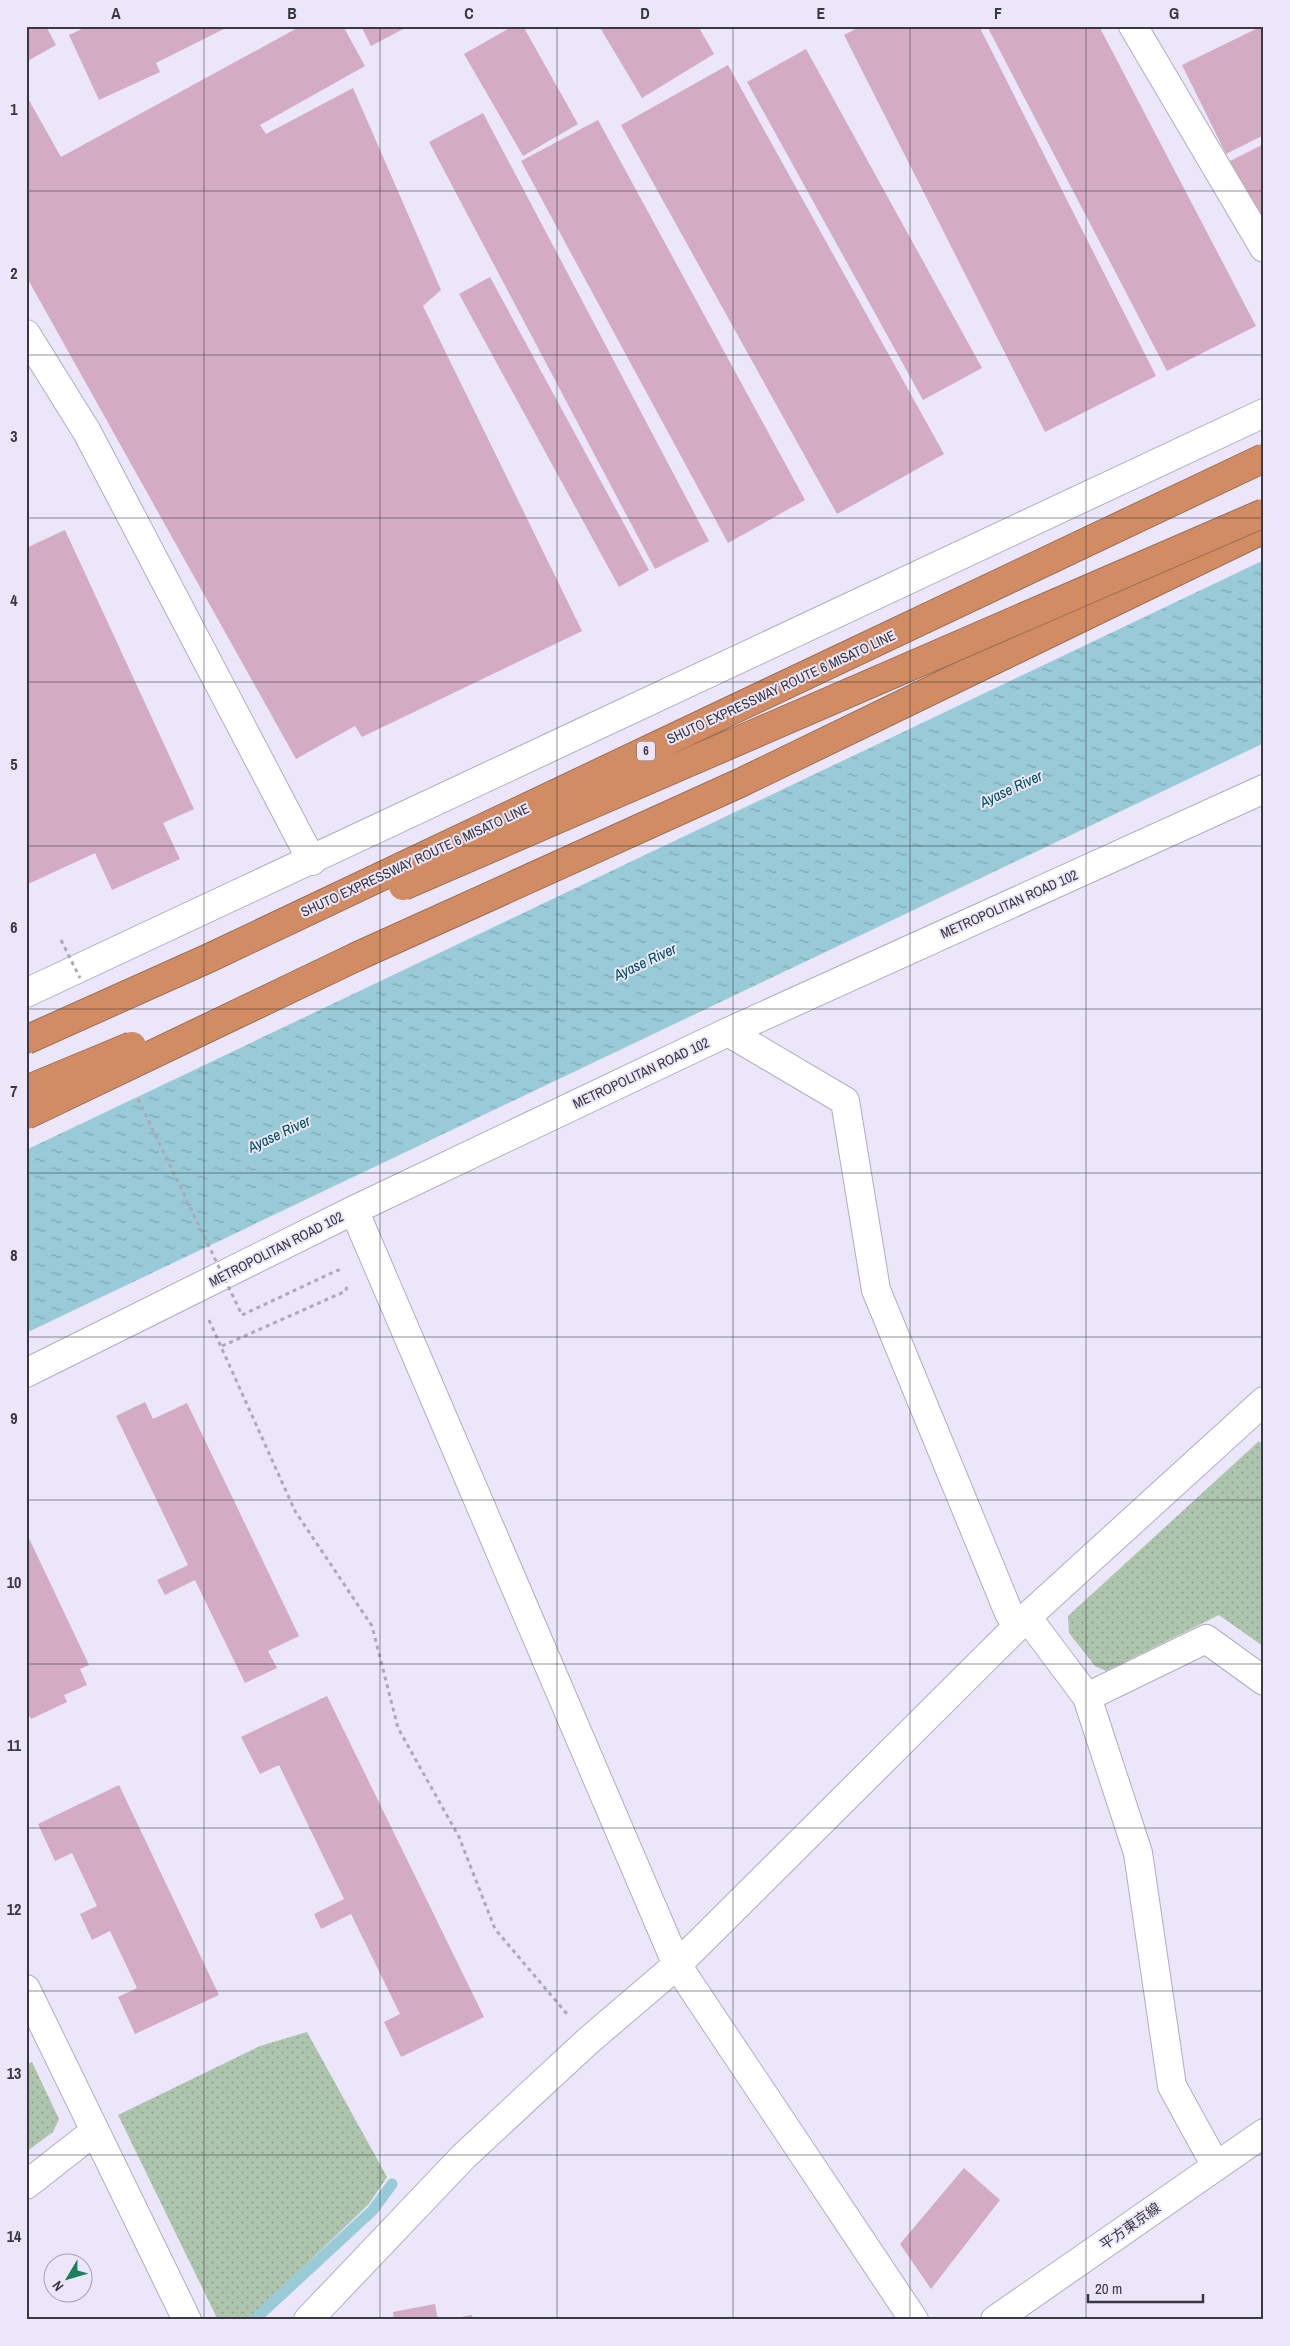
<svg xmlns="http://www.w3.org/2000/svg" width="1290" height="2346" font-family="'Archivo Narrow','Noto Sans JP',sans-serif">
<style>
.park{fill:url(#park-dots)}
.water{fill:url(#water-ripples)}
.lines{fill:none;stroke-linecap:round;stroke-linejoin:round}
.stream{stroke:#98cbd7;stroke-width:11}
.building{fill:#d3acc4}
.street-casing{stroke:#b1adbf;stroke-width:30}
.secondary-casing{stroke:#b1adbf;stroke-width:30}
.highway-casing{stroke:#9c6e56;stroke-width:30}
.path{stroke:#ada9b8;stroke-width:3;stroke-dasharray:4 4;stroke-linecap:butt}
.street{stroke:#fff;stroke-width:28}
.secondary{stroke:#fff;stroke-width:28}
.highway{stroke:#d28c63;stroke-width:28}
.highway-bridge-casing{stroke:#9c6e56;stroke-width:30;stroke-linecap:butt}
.path-bridge{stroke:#ada9b8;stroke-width:3;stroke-dasharray:4 4;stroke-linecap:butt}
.highway-bridge{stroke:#d28c63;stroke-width:28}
.grid{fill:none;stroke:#39373f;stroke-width:1;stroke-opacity:0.55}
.labels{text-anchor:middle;stroke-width:4;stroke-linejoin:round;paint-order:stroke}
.shield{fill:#ebe6f9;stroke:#6e6c77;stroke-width:1}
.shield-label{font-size:12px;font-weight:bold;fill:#39373f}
.street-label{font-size:14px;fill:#39373f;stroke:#ebe6f9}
.water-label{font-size:15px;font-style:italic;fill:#004d5a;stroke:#ebe6f9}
.neatline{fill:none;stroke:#39373f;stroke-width:2}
.grid-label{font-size:16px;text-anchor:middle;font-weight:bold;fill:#39373f}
</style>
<defs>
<pattern id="park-dots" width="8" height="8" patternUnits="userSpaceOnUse" patternTransform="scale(1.25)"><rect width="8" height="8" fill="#adc5ad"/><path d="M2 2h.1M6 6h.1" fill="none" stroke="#8ea18e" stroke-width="1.8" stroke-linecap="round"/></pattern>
<pattern id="water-ripples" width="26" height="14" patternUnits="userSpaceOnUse" patternTransform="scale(1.25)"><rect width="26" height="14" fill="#98cbd7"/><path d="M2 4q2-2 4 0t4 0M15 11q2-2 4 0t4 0" fill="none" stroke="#7da6b0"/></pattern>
</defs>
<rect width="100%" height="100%" fill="#ebe6f9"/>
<path class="park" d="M 1259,1441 L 1264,1447 L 1264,1647 L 1219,1615 L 1106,1671 L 1095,1666 L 1069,1633 L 1068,1616 Z
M 307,2032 L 387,2177 L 369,2204 L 248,2320 L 220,2320 L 217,2318 L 118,2115 L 260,2046 Z
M 32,2062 L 59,2119 L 53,2132 L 26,2152 L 26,2065 Z"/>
<path class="water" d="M 1264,560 L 1264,743 L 26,1333 L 26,1150 Z"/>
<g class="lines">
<path class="stream" d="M 254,2320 L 373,2210 L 392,2184"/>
</g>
<path class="building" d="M 26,26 L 46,26 L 56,45 L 26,62 Z
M 88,26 L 230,26 L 156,63 L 160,72 L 99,100 L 69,35 Z
M 301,26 L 343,26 L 365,66 L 260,125 L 266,134 L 353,88 L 441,290 L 423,306 L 582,631 L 362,737 L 355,726 L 296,759 L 26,276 L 26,95 L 61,157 Z
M 361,26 L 409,26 L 371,46 Z
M 513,26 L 523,26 L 578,124 L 523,156 L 464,54 Z
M 599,26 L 698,26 L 714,54 L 642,98 Z
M 861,26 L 979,26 L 1156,376 L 1045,432 L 844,35 Z
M 991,26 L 1099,26 L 1256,326 L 1167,371 L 988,28 Z
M 1262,26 L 1264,26 L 1264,135 L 1226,154 L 1182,65 Z
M 806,49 L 982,368 L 923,400 L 747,82 Z
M 728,65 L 944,454 L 837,514 L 621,125 Z
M 483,113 L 709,541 L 655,569 L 429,142 Z
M 598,120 L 805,500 L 728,543 L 521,161 Z
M 1264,144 L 1264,219 L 1228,162 Z
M 490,277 L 649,570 L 619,587 L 459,294 Z
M 65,530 L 194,809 L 163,823 L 180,859 L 112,890 L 95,853 L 26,885 L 26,548 Z
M 145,1402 L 153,1419 L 187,1403 L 299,1636 L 268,1651 L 277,1668 L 245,1683 L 195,1580 L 165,1595 L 157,1580 L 188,1565 L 116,1416 Z
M 26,1532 L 89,1665 L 80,1669 L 87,1685 L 64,1695 L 67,1702 L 31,1719 L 26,1709 Z
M 327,1696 L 484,2017 L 401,2057 L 384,2022 L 400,2014 L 351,1914 L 321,1929 L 314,1914 L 344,1899 L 279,1765 L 260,1774 L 241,1737 Z
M 119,1785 L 219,1995 L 135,2034 L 118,1997 L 137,1988 L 110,1931 L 92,1940 L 80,1914 L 97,1906 L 72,1853 L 55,1861 L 38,1824 Z
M 964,2168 L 1000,2200 L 931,2289 L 900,2244 Z
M 435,2304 L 438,2320 L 394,2320 L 393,2312 Z
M 472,2315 L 473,2320 L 450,2320 L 450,2319 Z"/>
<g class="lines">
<defs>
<path id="street" d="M 1133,26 L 1264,248
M 26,334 L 87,432 L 312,861
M 728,1032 L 845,1101 L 876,1290 L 1009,1613 L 1017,1627
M 354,1210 L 677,1965 L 914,2320
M 1027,1617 L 1087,1697 L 1138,1853 L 1172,2086 L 1216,2166
M 1087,1697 L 1206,1639 L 1264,1681
M 26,1989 L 187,2320
M 26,2185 L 95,2131
M 308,2320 L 464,2156 L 588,2041 L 677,1965 L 1027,1617 L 1264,1401"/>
<path id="secondary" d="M 26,993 L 1264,413
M 26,1373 L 354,1210 L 728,1032 L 1264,789
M 995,2320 L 1264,2133"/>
<path id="highway" d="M 358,956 L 740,783 L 1264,529"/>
</defs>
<use href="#street" class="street-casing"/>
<use href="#secondary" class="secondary-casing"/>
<use href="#highway" class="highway-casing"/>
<path class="path" d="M 242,1315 L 338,1270 L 343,1273
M 209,1320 L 295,1511 L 372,1626 L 398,1728 L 459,1837 L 495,1929 L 567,2014
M 222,1346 L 346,1291 L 347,1284"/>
<use href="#street" class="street"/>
<use href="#secondary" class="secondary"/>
<use href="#highway" class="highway"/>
<defs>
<path id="highway-bridge" d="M 403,886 L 1264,513
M 26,1040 L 209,958 L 1264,458
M 26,1090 L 132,1046
M 26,1115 L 358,956"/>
</defs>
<use href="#highway-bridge" class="highway-bridge-casing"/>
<path class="path-bridge" d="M 61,940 L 80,978
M 138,1099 L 242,1315"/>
<use href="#highway-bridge" class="highway-bridge"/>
</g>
<path class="grid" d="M 204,26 L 204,2320M 380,26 L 380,2320M 557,26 L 557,2320M 733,26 L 733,2320M 910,26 L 910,2320M 1086,26 L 1086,2320M 26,191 L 1264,191M 26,355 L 1264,355M 26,518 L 1264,518M 26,682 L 1264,682M 26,846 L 1264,846M 26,1009 L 1264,1009M 26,1173 L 1264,1173M 26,1337 L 1264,1337M 26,1500 L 1264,1500M 26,1664 L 1264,1664M 26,1828 L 1264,1828M 26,1991 L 1264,1991M 26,2155 L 1264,2155"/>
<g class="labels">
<rect class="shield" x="637" y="741.5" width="18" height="19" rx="4"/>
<g class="shield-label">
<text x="646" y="755">6</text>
</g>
<g class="street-label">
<text transform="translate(781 687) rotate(-25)" y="5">SHUTO EXPRESSWAY ROUTE 6 MISATO LINE</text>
<text transform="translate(415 860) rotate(-25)" y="5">SHUTO EXPRESSWAY ROUTE 6 MISATO LINE</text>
<text transform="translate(1009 904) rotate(-24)" y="5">METROPOLITAN ROAD 102</text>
<text transform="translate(641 1073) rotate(-25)" y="5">METROPOLITAN ROAD 102</text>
<text transform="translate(276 1249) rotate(-27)" y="5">METROPOLITAN ROAD 102</text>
<text transform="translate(1130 2226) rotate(-35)" y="5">平方東京線</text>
</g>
<g class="water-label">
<text transform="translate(1011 789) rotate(-25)" y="5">Ayase River</text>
<text transform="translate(645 962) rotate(-25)" y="5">Ayase River</text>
<text transform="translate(279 1134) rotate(-25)" y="5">Ayase River</text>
</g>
</g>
<rect width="1290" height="2346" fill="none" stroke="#ebe6f9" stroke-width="55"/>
<g transform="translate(68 2278) rotate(232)"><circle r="24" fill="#ebe6f9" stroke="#a4a0af"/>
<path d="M0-4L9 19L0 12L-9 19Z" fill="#1b815b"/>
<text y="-8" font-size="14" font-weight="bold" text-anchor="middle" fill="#39373f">N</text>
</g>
<path d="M1088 2294v8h115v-8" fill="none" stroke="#39373f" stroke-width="2.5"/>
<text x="1095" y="2294" font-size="15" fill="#39373f" stroke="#ebe6f9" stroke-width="4" paint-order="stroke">20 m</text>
<rect x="28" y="28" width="1234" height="2290" class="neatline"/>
<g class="grid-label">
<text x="116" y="19">A</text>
<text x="292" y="19">B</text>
<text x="469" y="19">C</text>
<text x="645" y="19">D</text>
<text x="821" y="19">E</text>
<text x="998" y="19">F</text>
<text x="1174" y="19">G</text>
<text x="14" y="115">1</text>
<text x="14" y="279">2</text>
<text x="14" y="442">3</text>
<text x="14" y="606">4</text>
<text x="14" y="770">5</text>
<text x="14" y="933">6</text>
<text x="14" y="1097">7</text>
<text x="14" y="1261">8</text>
<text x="14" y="1424">9</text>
<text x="14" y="1588">10</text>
<text x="14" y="1751">11</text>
<text x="14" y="1915">12</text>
<text x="14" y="2079">13</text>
<text x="14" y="2242">14</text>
</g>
</svg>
